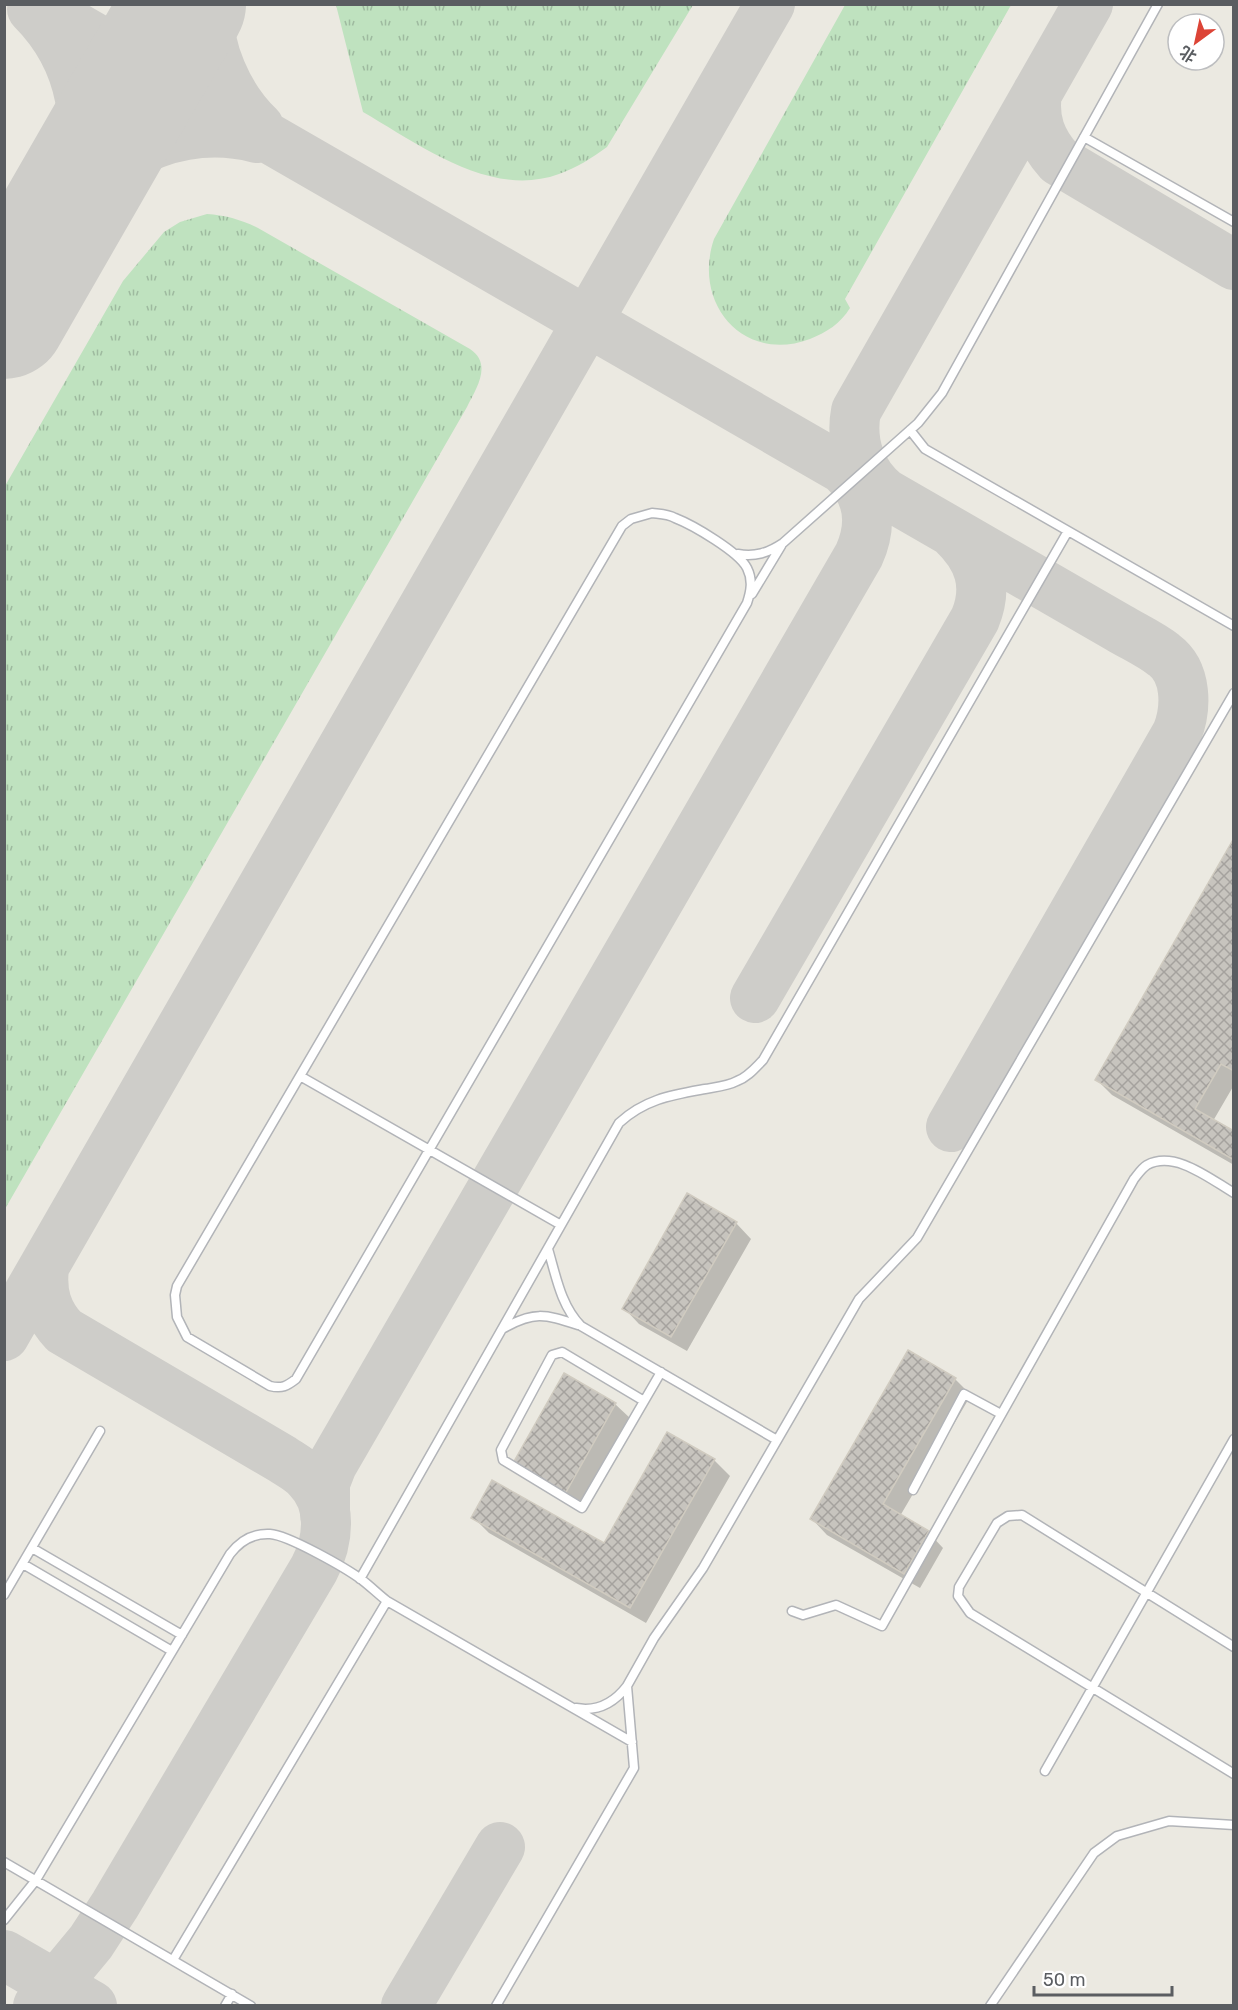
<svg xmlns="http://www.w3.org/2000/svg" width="1238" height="2010" font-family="Rubik,'Noto Sans SC',sans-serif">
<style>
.grass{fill:url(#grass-tufts)}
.shadow{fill:#0003}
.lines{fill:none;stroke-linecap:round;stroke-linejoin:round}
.taxiway{stroke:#cecdc9;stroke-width:50}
.runway{stroke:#cecdc9;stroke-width:124}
.building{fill:url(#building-cross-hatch);stroke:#d0cbc0;stroke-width:1.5}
.service-casing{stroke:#b2b4b8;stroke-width:11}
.service{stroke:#fff;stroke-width:8}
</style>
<defs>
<pattern id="grass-tufts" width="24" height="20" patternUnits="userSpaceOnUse" patternTransform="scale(1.5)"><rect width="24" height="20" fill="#bfe2bf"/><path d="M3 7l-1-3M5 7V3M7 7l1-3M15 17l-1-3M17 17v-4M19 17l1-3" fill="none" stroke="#9eba9f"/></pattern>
<pattern id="building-cross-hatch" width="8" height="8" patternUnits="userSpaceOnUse" patternTransform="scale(1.5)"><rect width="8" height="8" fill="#c7c4be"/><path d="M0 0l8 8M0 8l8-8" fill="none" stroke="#a5a29e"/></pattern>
</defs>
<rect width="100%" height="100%" fill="#ebe9e1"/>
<path class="grass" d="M 336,5 L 336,4 L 693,5 L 607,147 C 592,158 576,168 559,174 C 491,199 420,145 363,112 Z
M 845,5 L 1011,5 L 845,299 L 850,308 C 840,324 827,332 810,339 C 744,364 692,304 714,239 Z
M 207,214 C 225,215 242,220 258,228 L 470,349 C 493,364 476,389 467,407 L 5,1209 L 5,486 L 123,281 L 164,232 L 180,222 Z"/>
<path class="shadow" d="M 1234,841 L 1234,1085 L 1213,1121 L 1234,1133 L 1234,1165 L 1112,1095 L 1096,1079 Z
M 736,1223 L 751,1239 L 687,1351 L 639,1324 L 624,1308 Z
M 955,1379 L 971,1395 L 900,1516 L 928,1532 L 943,1548 L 920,1588 L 827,1535 L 812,1519 Z
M 615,1404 L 631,1419 L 581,1509 L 529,1480 Z
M 714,1460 L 730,1476 L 646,1623 L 489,1533 L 473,1517 L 604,1545 Z"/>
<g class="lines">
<path class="taxiway" d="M 36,4 L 1119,628 C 1134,637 1150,644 1164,655 C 1187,672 1187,708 1177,733 L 951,1127
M 208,4 C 207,49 227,96 259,127
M 32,9 C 84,61 94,130 72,199
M 1037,93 C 1033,120 1041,141 1059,161 L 1234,265
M 72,199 C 121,149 187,120 257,138
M 886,494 C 861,474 850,443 856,411 L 1088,4
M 755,998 L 975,619 C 989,585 979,558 953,533
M 4,1336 L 770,4
M 325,1515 L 325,1483 L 332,1465 L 859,555 C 873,524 869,493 844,470
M 4,1955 L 92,2006
M 38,2006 L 91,1942 L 115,1905 L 314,1569 C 329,1541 333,1503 308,1478 C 301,1470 291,1465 282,1459 L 64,1331 C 47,1313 41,1293 44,1268
M 406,2006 L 500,1847"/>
<path class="runway" d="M 4,317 L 184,4"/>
</g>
<path class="building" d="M 1234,838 L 1234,1071 L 1221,1064 L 1195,1109 L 1234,1131 L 1234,1160 L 1095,1080 Z
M 687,1193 L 737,1222 L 671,1337 L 622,1309 Z
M 908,1350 L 956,1378 L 883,1504 L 929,1531 L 904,1574 L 810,1519 Z
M 564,1373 L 616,1403 L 565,1494 L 512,1465 Z
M 667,1432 L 715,1459 L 630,1608 L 471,1518 L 492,1480 L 604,1543 Z"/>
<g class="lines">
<defs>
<path id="service" d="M 1084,137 L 1234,222
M 910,430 L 925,449 L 1234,626
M 652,513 C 660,514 668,514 675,518 C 693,525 739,552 747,568 C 753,580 751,591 747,603 L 296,1379 C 287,1386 282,1389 270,1386 L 187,1337 L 177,1317 L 175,1295 L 177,1286 L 622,526 L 631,519 Z
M 738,554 C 755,557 768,553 783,543 L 918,423 L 942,393 L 1158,4
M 752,594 L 781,546
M 300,1076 L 561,1225
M 548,1249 C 556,1276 561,1306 581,1326 L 777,1440
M 502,1329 C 534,1311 544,1314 578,1325
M 644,1401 L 562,1352 L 552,1355 L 501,1450 L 503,1460 L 582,1508 L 661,1372
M 913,1490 L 964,1394 L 1001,1414
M 32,1548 L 182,1635
M 23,1564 L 172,1651
M 360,1579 L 619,1123 C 645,1099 672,1095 705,1089 C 716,1087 728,1086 737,1081 C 748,1077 755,1068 763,1060 L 1068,531
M 4,1595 L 100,1431
M 792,1611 L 803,1615 L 836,1605 L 882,1626 L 1134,1179 C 1138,1174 1142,1168 1147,1165 C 1175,1150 1210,1179 1234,1193
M 1234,1647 L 1022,1515 L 1008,1516 L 997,1523 L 959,1587 L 958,1596 L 970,1613 L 1234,1774
M 576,1708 C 598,1712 614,1703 627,1686
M 1045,1771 L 1234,1439
M 4,1862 L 251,2006
M 4,1920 L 36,1880 L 230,1554 C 240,1541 252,1533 270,1534 C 288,1535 346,1568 362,1580 C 370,1586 378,1594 387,1601 L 632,1742
M 173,1960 L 387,1601
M 225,2006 L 232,1994
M 496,2006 L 634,1768 L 627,1686 L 654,1638 L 703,1568 L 859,1299 L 917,1238 L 1234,693
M 990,2006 L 1094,1853 L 1117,1836 L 1169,1821 L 1234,1825"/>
</defs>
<use href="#service" class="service-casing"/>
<use href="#service" class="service"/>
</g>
<rect width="1238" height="2010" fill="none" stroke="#5a5d61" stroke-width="12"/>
<g transform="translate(1196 42) rotate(213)"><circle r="28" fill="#ffffff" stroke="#bdbec0" stroke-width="1.5"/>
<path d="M0-4.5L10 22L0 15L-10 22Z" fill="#dc4436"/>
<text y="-9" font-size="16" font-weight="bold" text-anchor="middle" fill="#5a5d61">北</text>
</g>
<path d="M1034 1986v9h138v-9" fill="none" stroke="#5a5d61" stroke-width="3"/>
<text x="1043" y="1986" font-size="18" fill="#5a5d61" stroke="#ffffff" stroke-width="4.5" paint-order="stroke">50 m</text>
</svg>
